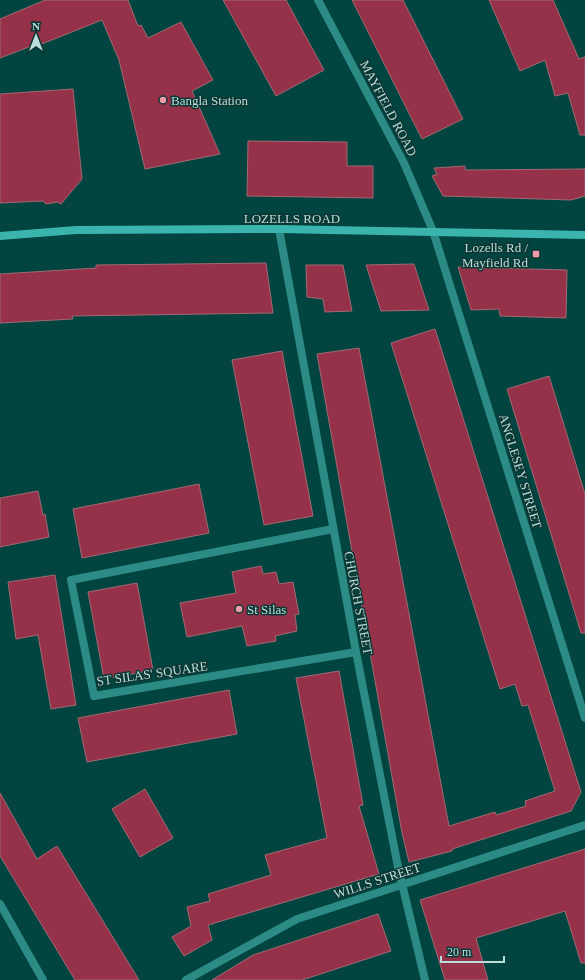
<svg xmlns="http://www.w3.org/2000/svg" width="585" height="980" font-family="Georgia,serif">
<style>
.building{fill:#95324a;stroke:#a26972}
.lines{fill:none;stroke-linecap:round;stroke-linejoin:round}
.street{stroke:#2c8b85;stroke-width:8}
.secondary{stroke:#3ab4ac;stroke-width:8}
.poi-dot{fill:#f39aa9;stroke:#0e3734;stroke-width:1.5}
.labels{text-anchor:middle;stroke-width:3;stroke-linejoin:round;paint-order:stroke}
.poi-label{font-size:13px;fill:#bbdeda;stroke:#0e3734;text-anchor:start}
.street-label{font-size:13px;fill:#bbdeda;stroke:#0e3734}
</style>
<rect width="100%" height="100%" fill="#014440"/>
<path class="building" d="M 45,0 L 128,0 L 138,26 L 141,25 L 148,38 L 181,22 L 213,80 L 192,91 L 220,154 L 145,169 L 119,60 L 102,20 L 34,47 L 34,45 L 0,58 L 0,19 Z
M 223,0 L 286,0 L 324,70 L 276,96 Z
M 352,0 L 403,0 L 463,119 L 422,139 Z
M 489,0 L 553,0 L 579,59 L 585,57 L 585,135 L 580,135 L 568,93 L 555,96 L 545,60 L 520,71 Z
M 73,89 L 82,179 L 61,204 L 57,202 L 46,204 L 43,201 L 0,203 L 0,94 Z
M 248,141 L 347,142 L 347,166 L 373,166 L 373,198 L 247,196 Z
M 465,166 L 465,170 L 585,169 L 585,196 L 571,200 L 443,196 L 432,176 L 437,174 L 434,168 Z
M 266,263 L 273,313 L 72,316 L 73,319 L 0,323 L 0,274 L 96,268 L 96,265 Z
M 414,264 L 429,310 L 381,311 L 366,265 Z
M 306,265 L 343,265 L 352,311 L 325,312 L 323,299 L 307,297 Z
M 458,267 L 567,270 L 566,318 L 500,316 L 499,309 L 471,310 Z
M 435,329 L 581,792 L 571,811 L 452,849 L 452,851 L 409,862 L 402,833 L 317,354 L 359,348 L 449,826 L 495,812 L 496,815 L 526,806 L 525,801 L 555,791 L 528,705 L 522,706 L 515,684 L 500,689 L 391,343 Z
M 282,351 L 313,516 L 264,525 L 232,360 Z
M 549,376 L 585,494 L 585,633 L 581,633 L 507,389 Z
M 199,484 L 209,533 L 82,558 L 73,509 Z
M 38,491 L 43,515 L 45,514 L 49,537 L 0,547 L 0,498 Z
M 261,566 L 263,574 L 276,572 L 279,584 L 293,582 L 299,614 L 295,615 L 297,631 L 275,636 L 276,641 L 247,646 L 242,626 L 187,637 L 180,603 L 236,593 L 232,572 Z
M 55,575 L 76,705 L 51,709 L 38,635 L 16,639 L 8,582 Z
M 137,583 L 153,670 L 104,679 L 88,592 Z
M 339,671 L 363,805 L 359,806 L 379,874 L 208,925 L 212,940 L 184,956 L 172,937 L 191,926 L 187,907 L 210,901 L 208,894 L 271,875 L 265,855 L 327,838 L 296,678 Z
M 229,690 L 237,734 L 87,762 L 78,718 Z
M 145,789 L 173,838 L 140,857 L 112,809 Z
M 0,793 L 37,859 L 57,846 L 139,980 L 75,980 L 0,856 Z
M 585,849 L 585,963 L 581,963 L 565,911 L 476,938 L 488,980 L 445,980 L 420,900 Z
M 378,914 L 391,951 L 302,980 L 212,980 L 253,955 Z"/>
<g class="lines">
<path class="street" d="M 318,0 L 404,163 L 433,231 L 585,718
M 279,229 L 356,652 L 398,867 L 425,980
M 333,529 L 71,580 L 94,696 L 356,652
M 0,904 L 43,980
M 186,980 L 297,919 L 585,825"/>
<path class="secondary" d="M 0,236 L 76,230 L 279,229 L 585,235"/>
</g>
<g class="poi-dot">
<circle cx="163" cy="100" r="4"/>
<rect x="532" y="250" width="8" height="8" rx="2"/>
<circle cx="239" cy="609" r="4"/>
</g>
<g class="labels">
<g class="poi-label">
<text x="171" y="105">Bangla Station</text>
<text x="528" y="252" text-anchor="end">Lozells Rd /<tspan x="528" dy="15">Mayfield Rd</tspan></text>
<text x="247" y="614">St Silas</text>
</g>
<g class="street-label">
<text transform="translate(389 108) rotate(62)" y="5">MAYFIELD ROAD</text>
<text x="292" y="223">LOZELLS ROAD</text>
<text transform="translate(521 471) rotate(73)" y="5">ANGLESEY STREET</text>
<text transform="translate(359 603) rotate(79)" y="5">CHURCH STREET</text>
<text transform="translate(152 673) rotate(-8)" y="5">ST SILAS' SQUARE</text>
<text transform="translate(377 880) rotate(-18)" y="5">WILLS STREET</text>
</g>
</g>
<g transform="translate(36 36)" stroke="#0e3734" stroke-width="3" paint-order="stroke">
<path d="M0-3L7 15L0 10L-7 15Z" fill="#bbdeda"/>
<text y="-6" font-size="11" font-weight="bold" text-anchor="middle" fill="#bbdeda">N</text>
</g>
<path d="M441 956v6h63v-6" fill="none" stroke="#bbdeda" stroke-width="2"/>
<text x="447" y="956" font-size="12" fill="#bbdeda" stroke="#0e3734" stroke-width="3" paint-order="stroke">20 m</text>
</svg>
